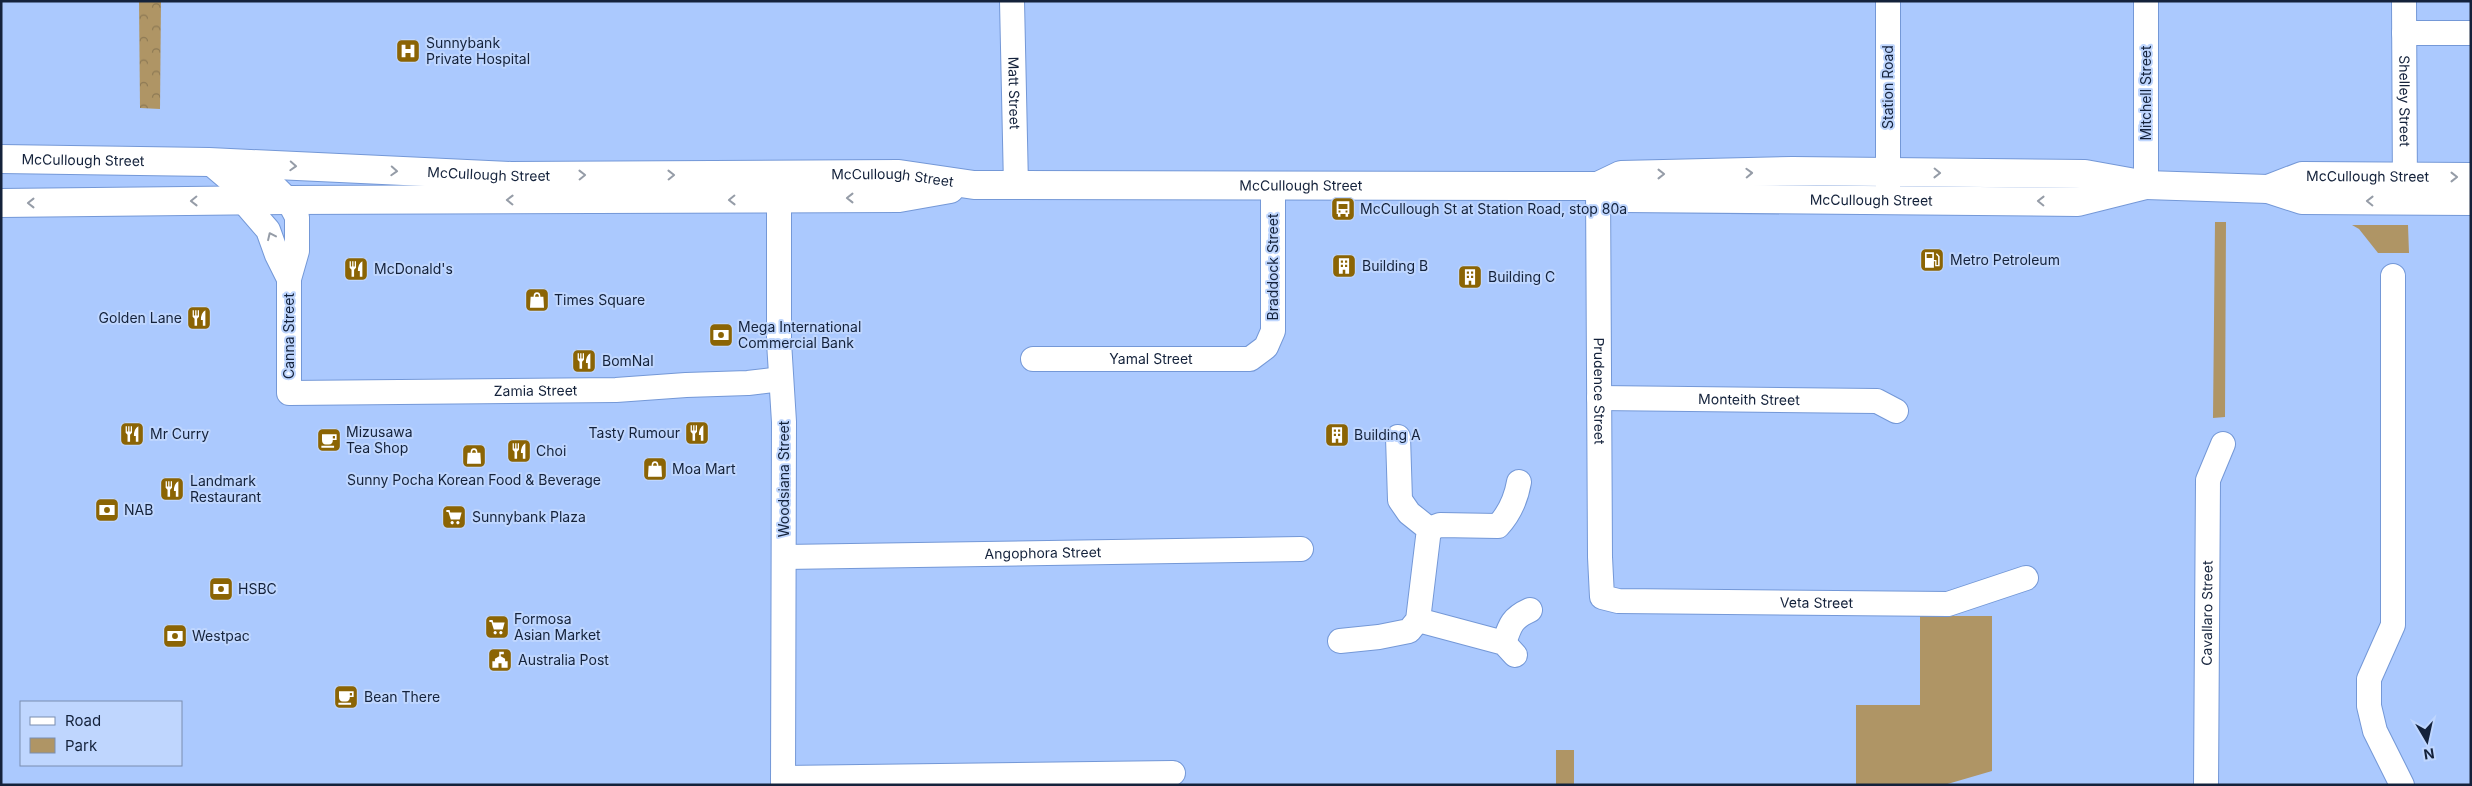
<svg xmlns="http://www.w3.org/2000/svg" width="2472" height="786" font-family="Inter,sans-serif">
<style>
.green{fill:#af9565}
.forest{fill:url(#forest-crowns)}
.lines{fill:none;stroke-linecap:round;stroke-linejoin:round}
.minor-casing{stroke:#7498d7;stroke-width:26}
.major-casing{stroke:#7498d7;stroke-width:30}
.minor{stroke:#fff;stroke-width:24}
.major{stroke:#fff;stroke-width:28}
.oneway{stroke:#959ca7}
.labels{text-anchor:middle;stroke-width:4;stroke-linejoin:round;paint-order:stroke}
.poi-label{font-size:14px;fill:#14223b;stroke:#bfd6fe;text-anchor:start}
.street-label{font-size:14px;fill:#14223b;stroke:#bfd6fe}
</style>
<defs>
<pattern id="forest-crowns" width="20" height="18" patternUnits="userSpaceOnUse" patternTransform="scale(1.25)"><rect width="20" height="18" fill="#af9565"/><path d="M2 6a3 3 0 1 1 6 0M12 15a3 3 0 1 1 6 0" fill="none" stroke="#8d7954"/></pattern>
</defs>
<rect width="100%" height="100%" fill="#abc9fe"/>
<path class="green" d="M 2215,222 L 2226,222 L 2225,417 L 2213,418 Z
M 2352,225 L 2408,225 L 2409,253 L 2378,253 L 2359,229 Z
M 1920,616 L 1992,616 L 1992,771 L 1944,785 L 1856,785 L 1856,705 L 1920,705 Z
M 1556,750 L 1574,750 L 1574,785 L 1556,785 Z"/>
<path class="forest" d="M 139,1 L 161,1 L 160,109 L 140,108 Z"/>
<g class="lines">
<defs>
<g id="minor">
<path id="s1" d="M 1012,1 L 1016,186"/>
<path d="M 2146,1 L 2146,185"/>
<path id="s2" d="M 2404,1 L 2405,194"/>
<path d="M 2404,33 L 2471,33"/>
<path id="s3" d="M 209,162 L 229,179 L 259,181 L 273,185 L 288,200 L 297,217 L 297,251 L 289,279 L 289,393 L 616,390 L 686,385 L 748,383 L 781,379"/>
<path d="M 779,179 L 779,342 L 784,422 L 783,785"/>
<path id="s4" d="M 1598,186 L 1600,557 L 1602,597 L 1618,601 L 1948,604 L 2026,578"/>
<path d="M 1888,190 L 1888,1"/>
<path d="M 242,200 L 268,230 L 277,255 L 289,279"/>
<path d="M 2393,276 L 2393,625 L 2369,679 L 2369,706 L 2375,731 L 2402,785"/>
<path id="s5" d="M 1033,359 L 1250,359 L 1266,347 L 1273,331 L 1273,186"/>
<path id="s6" d="M 1599,398 L 1877,401 L 1896,411"/>
<path d="M 1429,529 L 1440,525 L 1498,526 C 1510,513 1516,499 1519,482"/>
<path id="s7" d="M 784,557 L 1301,549"/>
<path d="M 1418,620 L 1504,643 L 1515,655"/>
<path d="M 1340,641 L 1379,637 L 1409,631 L 1418,620 L 1429,529 L 1409,513 L 1400,500 L 1398,437"/>
<path d="M 1504,643 C 1510,625 1512,618 1530,610"/>
<path d="M 783,778 L 1173,773"/>
<path id="s8" d="M 2206,785 L 2208,480 L 2223,444"/>
</g>
<g id="major">
<path id="s9" d="M 1,159 L 209,162 L 511,176 L 899,174 L 974,185 L 1598,186 L 1624,198 L 2078,202 L 2146,185"/>
<path d="M 1598,186 L 1621,175 L 1792,171 L 2085,174 L 2146,185 L 2268,189 L 2302,200 L 2471,201"/>
<path id="s10" d="M 2268,189 L 2302,176 L 2471,177"/>
<path d="M 1,203 L 288,200 L 899,198 L 950,189"/>
</g>
</defs>
<use href="#minor" class="minor-casing"/>
<use href="#major" class="major-casing"/>
<use href="#minor" class="minor"/>
<use href="#major" class="major"/>
</g>
<defs><path id="oneway-chevron" d="M-2-3.5L2.5 0L-2 3.5" fill="none" stroke-width="1.6" stroke-linecap="round" stroke-linejoin="round" transform="scale(1.25)"/></defs>
<g class="oneway">
<use href="#oneway-chevron" transform="translate(293 166) rotate(3)"/>
<use href="#oneway-chevron" transform="translate(394 171) rotate(3)"/>
<use href="#oneway-chevron" transform="translate(1749 173) rotate(-2)"/>
<use href="#oneway-chevron" transform="translate(1937 173) rotate(1)"/>
<use href="#oneway-chevron" transform="translate(1661 174)"/>
<use href="#oneway-chevron" transform="translate(582 175) rotate(-1)"/>
<use href="#oneway-chevron" transform="translate(671 175) rotate(-1)"/>
<use href="#oneway-chevron" transform="translate(2454 177)"/>
<use href="#oneway-chevron" transform="translate(850 198) rotate(180)"/>
<use href="#oneway-chevron" transform="translate(510 200) rotate(-179)"/>
<use href="#oneway-chevron" transform="translate(732 200) rotate(179)"/>
<use href="#oneway-chevron" transform="translate(194 201) rotate(179)"/>
<use href="#oneway-chevron" transform="translate(2041 201) rotate(-179)"/>
<use href="#oneway-chevron" transform="translate(2370 201) rotate(-179)"/>
<use href="#oneway-chevron" transform="translate(31 203) rotate(-180)"/>
<use href="#oneway-chevron" transform="translate(271 236) rotate(-115)"/>
</g>
<defs>
<symbol id="hospital-square" viewBox="-11 -11 22 22"><rect x="-9" y="-9" width="18" height="18" rx="4" fill="#8b6404" stroke="#bfd6fe"/><path d="M-5-5h3v3.5h4V-5h3V5h-3V1.5h-4V5h-3Z" fill="#fff"/></symbol>
<symbol id="bus-square" viewBox="-11 -11 22 22"><rect x="-9" y="-9" width="18" height="18" rx="4" fill="#8b6404" stroke="#bfd6fe"/><path d="M-5-6H5V4H4V6H2V4H-2V6H-4V4H-5ZM-3.5-4V0h7V-4ZM-3.5 1.2v1.5H-2V1.2ZM2 1.2v1.5H3.5V1.2Z" fill="#fff"/></symbol>
<symbol id="fuel-square" viewBox="-11 -11 22 22"><rect x="-9" y="-9" width="18" height="18" rx="4" fill="#8b6404" stroke="#bfd6fe"/><path d="M-5.5-6h7V0h2V4h1.3V-2.5L3-4.5l.8-.8L6-3V5H2.5V1h-1V6h-7ZM-4.2-4.7v3.2H.2V-4.7Z" fill="#fff"/></symbol>
<symbol id="building-square" viewBox="-11 -11 22 22"><rect x="-9" y="-9" width="18" height="18" rx="4" fill="#8b6404" stroke="#bfd6fe"/><path d="M-4-6H4V6H1V3H-1V6H-4ZM-2.5-4.3h1.7v1.8h-1.7ZM.8-4.3h1.7v1.8H.8ZM-2.5-1h1.7V.8h-1.7ZM.8-1h1.7V.8H.8Z" fill="#fff"/></symbol>
<symbol id="restaurant-square" viewBox="-11 -11 22 22"><rect x="-9" y="-9" width="18" height="18" rx="4" fill="#8b6404" stroke="#bfd6fe"/><path d="M-5-6h1v4h1v-4h1v4h1v-4h1v5L-1.5 .5V6h-2V.5L-5-1ZM5-6V6H3V1.5H1.5Q1.5-4 5-6Z" fill="#fff"/></symbol>
<symbol id="shop-square" viewBox="-11 -11 22 22"><rect x="-9" y="-9" width="18" height="18" rx="4" fill="#8b6404" stroke="#bfd6fe"/><path d="M-5-2.5h2.3a2.7 3.5 0 0 1 5.4 0H5L5.5 6h-11ZM-1.5-2.5h3a1.5 2.3 0 0 0-3 0Z" fill="#fff"/></symbol>
<symbol id="bank-square" viewBox="-11 -11 22 22"><rect x="-9" y="-9" width="18" height="18" rx="4" fill="#8b6404" stroke="#bfd6fe"/><path d="M-6-4H6V4H-6ZM0-2.3a2.3 2.3 0 1 0 0 4.6a2.3 2.3 0 1 0 0-4.6Z" fill="#fff"/></symbol>
<symbol id="cafe-square" viewBox="-11 -11 22 22"><rect x="-9" y="-9" width="18" height="18" rx="4" fill="#8b6404" stroke="#bfd6fe"/><path d="M-5.5-4.5H6V0H3Q3 3.5 0 3.5H-2.5Q-5.5 3.5-5.5 0ZM3-3.2v2h1.7v-2ZM-6 4.5H4V6H-6Z" fill="#fff"/></symbol>
<symbol id="supermarket-square" viewBox="-11 -11 22 22"><rect x="-9" y="-9" width="18" height="18" rx="4" fill="#8b6404" stroke="#bfd6fe"/><path d="M-6-5.5h2.5l.6 2H6L4.5 2H-2.5L-4.4-4H-6ZM-1.5 3.2a1.3 1.3 0 1 0 .1 0ZM3 3.2a1.3 1.3 0 1 0 .1 0Z" fill="#fff"/></symbol>
<symbol id="civic-square" viewBox="-11 -11 22 22"><rect x="-9" y="-9" width="18" height="18" rx="4" fill="#8b6404" stroke="#bfd6fe"/><path d="M-.6-6.5H3V-4.5H.6V-3L4-1V1h2V6H-6V1h2V-1L-.6-3ZM-1.2 2.5V6h2.4V2.5Z" fill="#fff"/></symbol>
</defs>
<g fill-rule="evenodd">
<use href="#hospital-square" x="394" y="37" width="28" height="28"/>
<use href="#bus-square" x="1329" y="195" width="28" height="28"/>
<use href="#fuel-square" x="1918" y="246" width="28" height="28"/>
<use href="#building-square" x="1330" y="252" width="28" height="28"/>
<use href="#restaurant-square" x="342" y="255" width="28" height="28"/>
<use href="#building-square" x="1456" y="263" width="28" height="28"/>
<use href="#shop-square" x="523" y="286" width="28" height="28"/>
<use href="#restaurant-square" x="185" y="304" width="28" height="28"/>
<use href="#bank-square" x="707" y="321" width="28" height="28"/>
<use href="#restaurant-square" x="570" y="347" width="28" height="28"/>
<use href="#restaurant-square" x="683" y="419" width="28" height="28"/>
<use href="#restaurant-square" x="118" y="420" width="28" height="28"/>
<use href="#building-square" x="1323" y="421" width="28" height="28"/>
<use href="#cafe-square" x="315" y="426" width="28" height="28"/>
<use href="#restaurant-square" x="505" y="437" width="28" height="28"/>
<use href="#shop-square" x="460" y="442" width="28" height="28"/>
<use href="#shop-square" x="641" y="455" width="28" height="28"/>
<use href="#restaurant-square" x="158" y="475" width="28" height="28"/>
<use href="#bank-square" x="93" y="496" width="28" height="28"/>
<use href="#supermarket-square" x="440" y="503" width="28" height="28"/>
<use href="#bank-square" x="207" y="575" width="28" height="28"/>
<use href="#supermarket-square" x="483" y="613" width="28" height="28"/>
<use href="#bank-square" x="161" y="622" width="28" height="28"/>
<use href="#civic-square" x="486" y="646" width="28" height="28"/>
<use href="#cafe-square" x="332" y="683" width="28" height="28"/>
</g>
<g class="labels">
<g class="poi-label">
<text x="426" y="48">Sunnybank<tspan x="426" dy="16">Private Hospital</tspan></text>
<text x="1360" y="214">McCullough St at Station Road, stop 80a</text>
<text x="1950" y="265">Metro Petroleum</text>
<text x="1362" y="271">Building B</text>
<text x="374" y="274">McDonald's</text>
<text x="1488" y="282">Building C</text>
<text x="554" y="305">Times Square</text>
<text x="182" y="323" text-anchor="end">Golden Lane</text>
<text x="738" y="332">Mega International<tspan x="738" dy="16">Commercial Bank</tspan></text>
<text x="602" y="366">BomNal</text>
<text x="346" y="437">Mizusawa<tspan x="346" dy="16">Tea Shop</tspan></text>
<text x="680" y="438" text-anchor="end">Tasty Rumour</text>
<text x="150" y="439">Mr Curry</text>
<text x="1354" y="440">Building A</text>
<text x="536" y="456">Choi</text>
<text x="672" y="474">Moa Mart</text>
<text x="474" y="485" text-anchor="middle">Sunny Pocha Korean Food &amp; Beverage</text>
<text x="190" y="486">Landmark<tspan x="190" dy="16">Restaurant</tspan></text>
<text x="124" y="515">NAB</text>
<text x="472" y="522">Sunnybank Plaza</text>
<text x="238" y="594">HSBC</text>
<text x="514" y="624">Formosa<tspan x="514" dy="16">Asian Market</tspan></text>
<text x="192" y="641">Westpac</text>
<text x="518" y="665">Australia Post</text>
<text x="364" y="702">Bean There</text>
</g>
<g class="street-label">
<text transform="translate(1888 87) rotate(-90)" y="5">Station Road</text>
<text transform="translate(2146 93) rotate(-90)" y="5">Mitchell Street</text>
<text dy="5" stroke="none"><textPath href="#s1" startOffset="92">Matt Street</textPath></text>
<text dy="5" stroke="none"><textPath href="#s2" startOffset="100">Shelley Street</textPath></text>
<text dy="5" stroke="none"><textPath href="#s9" startOffset="82">McCullough Street</textPath></text>
<text dy="5" stroke="none"><textPath href="#s9" startOffset="488">McCullough Street</textPath></text>
<text dy="5" stroke="none"><textPath href="#s10" startOffset="102">McCullough Street</textPath></text>
<text dy="5" stroke="none"><textPath href="#s9" startOffset="892">McCullough Street</textPath></text>
<text dy="5" stroke="none"><textPath href="#s9" startOffset="1301">McCullough Street</textPath></text>
<text dy="5" stroke="none"><textPath href="#s9" startOffset="1874">McCullough Street</textPath></text>
<text transform="translate(1273 267) rotate(-90)" y="5">Braddock Street</text>
<text transform="translate(289 336) rotate(-90)" y="5">Canna Street</text>
<text dy="5" stroke="none"><textPath href="#s5" startOffset="118">Yamal Street</textPath></text>
<text dy="5" stroke="none"><textPath href="#s3" startOffset="535">Zamia Street</textPath></text>
<text dy="5" stroke="none"><textPath href="#s4" startOffset="205">Prudence Street</textPath></text>
<text dy="5" stroke="none"><textPath href="#s6" startOffset="150">Monteith Street</textPath></text>
<text transform="translate(784 479) rotate(-90)" y="5">Woodsiana Street</text>
<text dy="5" stroke="none"><textPath href="#s7" startOffset="259">Angophora Street</textPath></text>
<text dy="5" stroke="none"><textPath href="#s4" startOffset="626">Veta Street</textPath></text>
<text dy="5" stroke="none"><textPath href="#s8" startOffset="172">Cavallaro Street</textPath></text>
</g>
</g>
<rect width="2472" height="786" fill="none" stroke="#14223b" stroke-width="5"/>
<rect x="20" y="701" width="162" height="65" fill="#bfd6fe" stroke="#7b8eb0"/>
<rect x="30" y="717" width="25" height="8" fill="#ffffff" stroke="#7b8eb0"/>
<text x="65" y="726" font-size="15" fill="#14223b">Road</text>
<rect x="30" y="738" width="25" height="15" fill="#af9565" stroke="#7b8eb0"/>
<text x="65" y="751" font-size="15" fill="#14223b">Park</text>
<g transform="translate(2427 741) rotate(171)" stroke="#bfd6fe" stroke-width="4" paint-order="stroke">
<path d="M0-4L9 19L0 12L-9 19Z" fill="#14223b"/>
<text y="-8" font-size="14" font-weight="bold" text-anchor="middle" fill="#14223b">N</text>
</g>
</svg>
